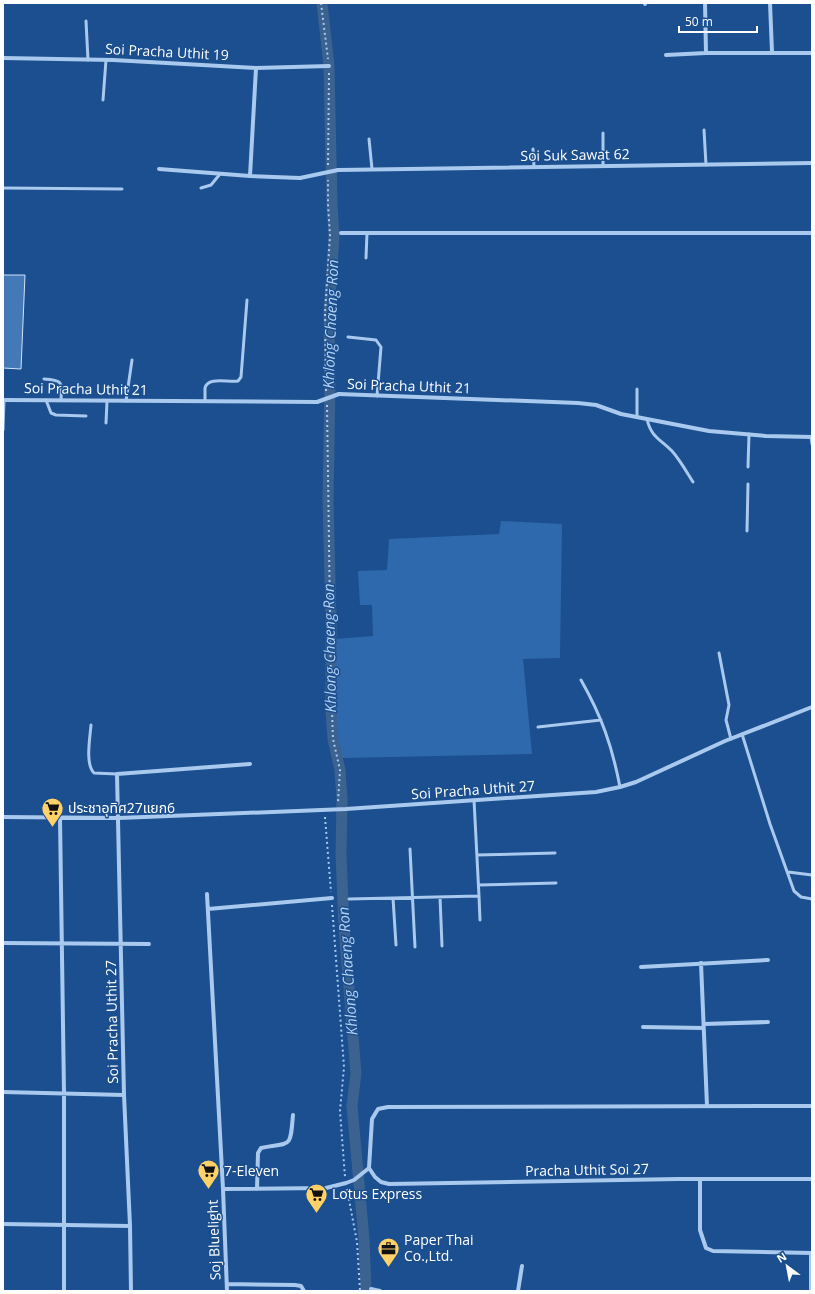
<svg xmlns="http://www.w3.org/2000/svg" width="815" height="1294" font-family="'Open Sans','Noto Sans Thai',sans-serif">
<style>
.green{fill:#2e69ad}
.lines{fill:none;stroke-linecap:round;stroke-linejoin:round}
.canal{stroke:#3c6290;stroke-width:11}
.building{fill:#4478b7;stroke:#cfe3fa}
.path{stroke:#a9c9ee;stroke-width:2;stroke-dasharray:2 3;stroke-linecap:butt}
.service{stroke:#a9c9ee;stroke-width:3}
.minor{stroke:#a9c9ee;stroke-width:4}
.minor-bridge{stroke:#a9c9ee;stroke-width:4}
.labels{text-anchor:middle;stroke-width:3;stroke-linejoin:round;paint-order:stroke}
.street-label{font-size:14px;fill:#fff;stroke:#1b4f8f}
.poi-label{font-size:14px;fill:#fff;stroke:#1b4f8f;text-anchor:start}
.water-label{font-size:15px;font-style:italic;fill:#b5d3f5;stroke:#1b4f8f}
</style>
<rect width="100%" height="100%" fill="#1b4f8f"/>
<path class="green" d="M 501,521 L 562,524 L 560,658 L 523,659 L 532,754 L 343,758 L 338,751 L 334,724 L 335,639 L 373,636 L 372,605 L 360,605 L 358,571 L 387,570 L 389,539 L 499,534 Z"/>
<g class="lines">
<path class="canal" d="M 322,3 L 329,66 L 332,204 L 334,236 L 329,313 L 330,387 L 328,500 L 331,620 L 331,711 L 333,739 L 340,770 L 342,799 L 341,854 L 344,927 L 356,1073 L 352,1106 L 364,1239 L 366,1291"/>
</g>
<path class="building" d="M 3,275 L 25,275 L 21,369 L 3,368 Z"/>
<g class="lines">
<path class="path" d="M 321,3 L 328,59
M 328,165 L 329,72
M 326,391 L 325,313 L 330,236 L 328,204 L 328,180
M 327,405 L 331,682 L 333,739 L 340,770 L 338,802
M 325,817 L 331,892
M 332,905 L 344,1067 L 340,1111 L 345,1177
M 347,1189 L 357,1242 L 360,1291"/>
<path class="service" d="M 86,21 L 88,60
M 103,100 L 106,60
M 704,130 L 706,165
M 603,133 L 603,166
M 369,139 L 372,169
M 533,149 L 534,167
M 3,188 L 122,189
M 201,188 L 211,185 L 220,174
M 366,258 L 367,233
M 348,337 L 376,340 L 381,347 L 377,396
M 44,379 C 63,380 62,382 61,400
M 46,400 L 51,413 L 56,415 L 86,416
M 126,401 L 132,360
M 205,401 C 205,397 205,392 205,388 C 208,376 229,383 238,381 L 241,377 L 247,300
M 637,417 L 637,389
M 647,419 C 651,437 660,439 672,451 C 680,460 686,471 693,482
M 106,423 L 107,401
M 3,430 L 4,400
M 811,437 L 812,444
M 748,467 L 749,434
M 747,531 L 748,484
M 719,653 L 729,705 L 726,720 L 731,739
M 581,680 C 602,717 612,746 620,787
M 91,725 C 90,738 85,764 94,773 L 117,774
M 538,727 L 601,720
M 742,734 L 770,824 L 794,891 L 801,897 L 812,899
M 410,849 L 415,947
M 477,855 L 555,853
M 788,872 L 812,875
M 479,885 L 556,883
M 479,896 L 480,920
M 440,897 L 442,946
M 393,898 L 396,945
M 349,899 L 479,896 L 474,800"/>
<path class="minor" d="M 645,3 L 645,4
M 705,3 L 706,53
M 770,3 L 772,52
M 666,55 L 706,53 L 812,53
M 3,58 L 113,60 L 256,68 L 329,66
M 159,169 L 250,176 L 300,178
M 338,170 L 812,163
M 250,176 L 256,68
M 341,233 L 812,233
M 339,394 L 578,403 L 596,405 L 621,414 L 709,431 L 766,436 L 812,437
M 3,400 L 317,402
M 3,817 L 119,818 L 346,809 L 596,792 L 620,787 L 636,782 L 725,741 L 812,707
M 60,818 L 64,1093 L 64,1291
M 207,894 L 223,1189 L 227,1291
M 208,909 L 332,898
M 3,943 L 149,944
M 701,963 L 707,1106
M 641,967 L 768,960
M 704,1024 L 768,1022
M 643,1027 L 703,1028
M 3,1092 L 124,1095
M 812,1106 L 388,1107 L 378,1109 L 372,1119 L 369,1168 L 375,1177 L 381,1182 L 389,1184 L 678,1179 L 812,1179
M 700,1179 L 700,1230 L 706,1248 L 713,1251 L 812,1253
M 223,1189 L 326,1188 L 346,1183 L 354,1180 L 369,1168
M 257,1189 L 258,1153 L 261,1148 C 292,1142 290,1149 293,1115
M 3,1224 L 130,1226
M 811,1253 L 811,1291
M 227,1284 L 295,1285 L 301,1286 L 304,1291
M 371,1289 L 380,1291
M 131,1291 L 130,1226 L 124,1095 L 117,774 L 250,764
M 518,1291 L 522,1266"/>
<path class="minor-bridge" d="M 300,178 L 338,170
M 317,402 L 339,394"/>
</g>
<defs>
<symbol id="supermarket-pin" viewBox="-11 -11 22 30"><path d="M0 17L-7.5 6A9.5 9.5 0 1 1 7.5 6Z" fill="#ffd166" stroke="#1b4f8f"/><path d="M-6-5.5h2.5l.6 2H6L4.5 2H-2.5L-4.4-4H-6ZM-1.5 3.2a1.3 1.3 0 1 0 .1 0ZM3 3.2a1.3 1.3 0 1 0 .1 0Z" fill="#111"/></symbol>
<symbol id="office-pin" viewBox="-11 -11 22 30"><path d="M0 17L-7.5 6A9.5 9.5 0 1 1 7.5 6Z" fill="#ffd166" stroke="#1b4f8f"/><path d="M-6-3h4V-5.5h4V-3h4V5H-6ZM-1-4.5V-3h2v-1.5ZM-6 0V1H6V0Z" fill="#111"/></symbol>
</defs>
<g fill-rule="evenodd">
<use href="#supermarket-pin" x="40" y="796" width="25" height="34"/>
<use href="#supermarket-pin" x="196" y="1158" width="25" height="34"/>
<use href="#supermarket-pin" x="304" y="1182" width="25" height="34"/>
<use href="#office-pin" x="376" y="1236" width="25" height="34"/>
</g>
<g class="labels">
<g class="street-label">
<text transform="translate(167 52) rotate(3)" y="5">Soi Pracha Uthit 19</text>
<text transform="translate(575 155) rotate(-1)" y="5">Soi Suk Sawat 62</text>
<text transform="translate(409 386) rotate(2)" y="5">Soi Pracha Uthit 21</text>
<text transform="translate(86 389) rotate(1)" y="5">Soi Pracha Uthit 21</text>
<text transform="translate(473 790) rotate(-4)" y="5">Soi Pracha Uthit 27</text>
<text transform="translate(112 1022) rotate(-91)" y="5">Soi Pracha Uthit 27</text>
<text transform="translate(587 1170) rotate(-1)" y="5">Pracha Uthit Soi 27</text>
<text transform="translate(214 1240) rotate(-92)" y="5">Soj Bluelight</text>
</g>
<g class="poi-label">
<text x="68" y="813">ประชาอุทิศ27แยก6</text>
<text x="224" y="1176">7-Eleven</text>
<text x="332" y="1199">Lotus Express</text>
<text x="404" y="1245">Paper Thai<tspan x="404" dy="16">Co.,Ltd.</tspan></text>
</g>
<g class="water-label">
<text transform="translate(331 324) rotate(-88)" y="5">Khlong Chaeng Ron</text>
<text transform="translate(330 648) rotate(-91)" y="5">Khlong Chaeng Ron</text>
<text transform="translate(348 971) rotate(-94)" y="5">Khlong Chaeng Ron</text>
</g>
</g>
<rect width="815" height="1294" fill="none" stroke="#ffffff" stroke-width="8"/>
<g transform="translate(787 1266) rotate(328)" stroke="#1b4f8f" stroke-width="3" paint-order="stroke">
<path d="M0-3L7 15L0 10L-7 15Z" fill="#ffffff"/>
<text y="-6" font-size="11" font-weight="bold" text-anchor="middle" fill="#ffffff">N</text>
</g>
<path d="M679 26v6h78v-6" fill="none" stroke="#ffffff" stroke-width="2"/>
<text x="685" y="26" font-size="12" fill="#ffffff" stroke="#1b4f8f" stroke-width="3" paint-order="stroke">50 m</text>
</svg>
